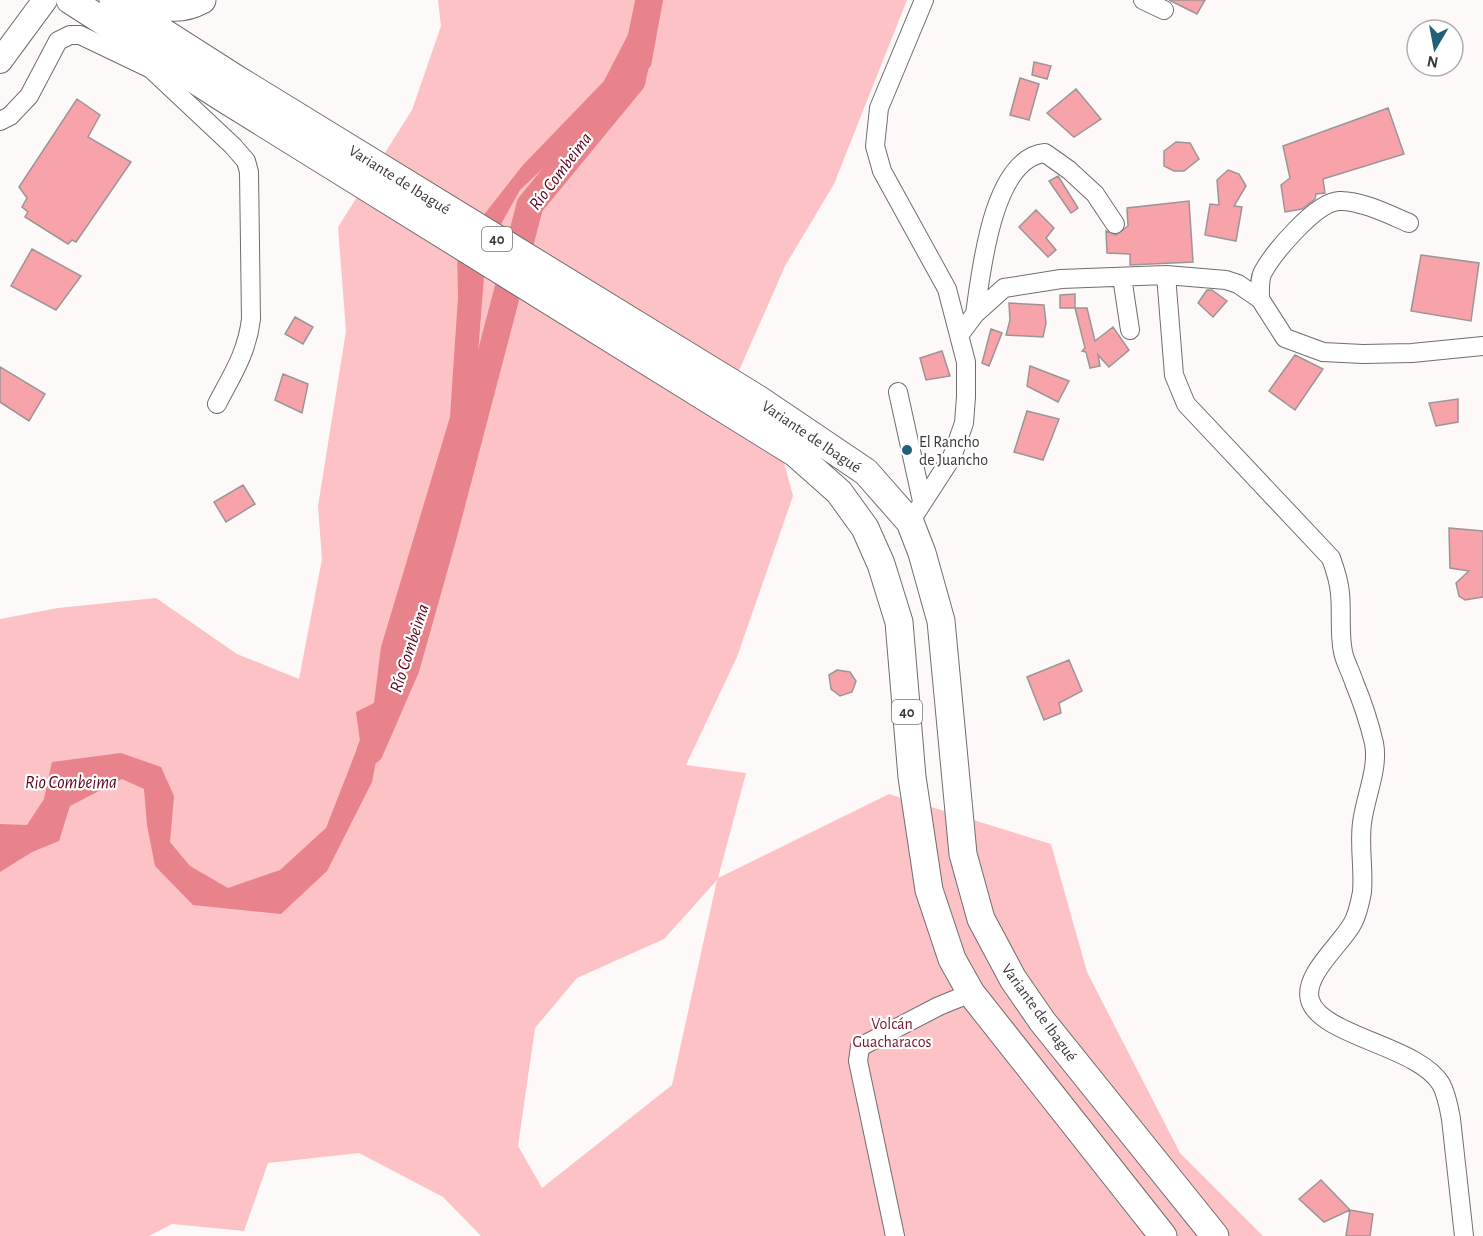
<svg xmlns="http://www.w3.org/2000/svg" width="1483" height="1236" font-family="'Alegreya Sans',sans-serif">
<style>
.green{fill:#fcc2c5;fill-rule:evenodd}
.water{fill:#e8828b}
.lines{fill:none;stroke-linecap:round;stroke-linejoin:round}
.river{stroke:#e8828b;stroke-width:27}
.building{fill:#f7a3a9;stroke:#9b9696;stroke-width:1.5}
.minor-casing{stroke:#716d6d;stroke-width:20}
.major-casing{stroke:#716d6d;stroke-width:26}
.highway-casing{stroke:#716d6d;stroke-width:29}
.minor{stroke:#fff;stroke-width:18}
.major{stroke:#fff;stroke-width:24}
.highway{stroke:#fff;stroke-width:27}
.poi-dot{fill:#226076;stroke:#fff;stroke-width:2}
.labels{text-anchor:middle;stroke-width:4.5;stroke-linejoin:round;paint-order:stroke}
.shield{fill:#fff;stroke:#767474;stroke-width:1.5}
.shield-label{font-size:15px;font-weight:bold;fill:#3b3839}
.street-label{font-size:16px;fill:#3b3839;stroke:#fff}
.poi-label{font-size:16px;fill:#3b3839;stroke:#fff;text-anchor:start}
.park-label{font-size:16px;fill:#731829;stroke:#fff}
.water-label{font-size:18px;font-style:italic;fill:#5f001a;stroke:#fff}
</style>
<rect width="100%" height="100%" fill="#fef9f9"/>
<path class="green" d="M 438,0 L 907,0 L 834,184 L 785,266 L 731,389 L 774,425 L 793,496 L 737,657 L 686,765 L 746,773 L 718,878 L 889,794 L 1051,844 L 1087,972 L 1180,1153 L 1263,1236 L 481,1236 L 443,1197 L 359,1153 L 268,1163 L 244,1231 L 172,1224 L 149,1236 L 0,1236 L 0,619 L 58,608 L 156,598 L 237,654 L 299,679 L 322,559 L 318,506 L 346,331 L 338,227 L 412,110 L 441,26 ZM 717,880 L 672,1085 L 542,1188 L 518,1146 L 535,1028 L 577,978 L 664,939 Z"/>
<path class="water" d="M 637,0 L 663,0 L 651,66 L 520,190 L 486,251 L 478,353 L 452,465 L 418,579 L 392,678 L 372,782 L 327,871 L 281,914 L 193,905 L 155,866 L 147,825 L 144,789 L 122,779 L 70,806 L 59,841 L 32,852 L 0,872 L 0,824 L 27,825 L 44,799 L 52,762 L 121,753 L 161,767 L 174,796 L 170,842 L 190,866 L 228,888 L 280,870 L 326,828 L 360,741 L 356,712 L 374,703 L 381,647 L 450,417 L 458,297 L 457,249 L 523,165 L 604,81 L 635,21 Z"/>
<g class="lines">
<path class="river" d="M 370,751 L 406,668 L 444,533 L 530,205 L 632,81 L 649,0"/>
</g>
<path class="building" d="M 1169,0 L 1205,0 L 1197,14 Z
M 1034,62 L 1051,66 L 1047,79 L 1032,75 Z
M 1020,78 L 1039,84 L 1029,120 L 1010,115 Z
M 1076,89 L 1101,119 L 1074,137 L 1047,113 Z
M 77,99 L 100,115 L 88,137 L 131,162 L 76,242 L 72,240 L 68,244 L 25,217 L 28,212 L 22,207 L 27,198 L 19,187 Z
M 1388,108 L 1404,154 L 1323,179 L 1325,193 L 1316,194 L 1315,199 L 1302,209 L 1285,212 L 1281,185 L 1290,178 L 1283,146 Z
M 1176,142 L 1190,143 L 1199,159 L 1184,171 L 1174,171 L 1164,166 L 1164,151 Z
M 1228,170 L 1239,174 L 1246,186 L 1234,206 L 1242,207 L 1236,241 L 1205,235 L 1210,204 L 1219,205 L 1217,180 Z
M 1058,176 L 1078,208 L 1071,213 L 1049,181 Z
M 1189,201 L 1193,262 L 1130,265 L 1130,254 L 1107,253 L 1106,231 L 1116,235 L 1128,226 L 1127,208 Z
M 1036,210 L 1054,228 L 1046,238 L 1056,250 L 1048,257 L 1019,227 Z
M 32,249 L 81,276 L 56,310 L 11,286 Z
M 1421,255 L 1479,263 L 1471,321 L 1411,311 Z
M 1207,290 L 1212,290 L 1227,301 L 1213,317 L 1198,303 Z
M 1075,294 L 1075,308 L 1060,308 L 1060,295 Z
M 1009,303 L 1044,305 L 1046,323 L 1043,337 L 1006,335 L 1010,320 Z
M 1075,308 L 1087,308 L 1095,341 L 1113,327 L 1129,350 L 1109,367 L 1098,355 L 1100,366 L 1090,368 L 1086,352 L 1082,351 L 1085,348 Z
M 295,317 L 313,327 L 303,344 L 285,334 Z
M 991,329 L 1002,333 L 989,366 L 982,363 Z
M 942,351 L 950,376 L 926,380 L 920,358 Z
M 1295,355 L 1323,369 L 1295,410 L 1269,391 Z
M 1030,366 L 1069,381 L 1058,402 L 1027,386 Z
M 0,367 L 45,394 L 29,421 L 0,402 Z
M 283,374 L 308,384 L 302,413 L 275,400 Z
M 1458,399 L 1458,422 L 1436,426 L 1429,403 Z
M 1027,411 L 1059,419 L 1043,460 L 1014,452 Z
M 243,485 L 255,504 L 226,522 L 214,502 Z
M 1449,528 L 1483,531 L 1483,597 L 1465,600 L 1459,596 L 1456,583 L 1469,571 L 1450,568 Z
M 1069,660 L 1082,691 L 1059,703 L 1061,713 L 1044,720 L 1027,677 Z
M 837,670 L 850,672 L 856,681 L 852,692 L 840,696 L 831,689 L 829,675 Z
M 1321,1180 L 1350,1210 L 1324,1222 L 1299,1199 Z
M 1350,1210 L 1373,1214 L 1370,1236 L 1346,1236 Z"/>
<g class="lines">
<defs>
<path id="minor" d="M 1143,0 L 1164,10
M 0,121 L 10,116 L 29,96 L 58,41 L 70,35 L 80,35 L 151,69 L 233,146 L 246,161 L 249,172 L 251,319 C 247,353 232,375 217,404
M 1166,275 L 1174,375 L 1186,404 L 1331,558 C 1335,569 1339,581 1340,593 C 1342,613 1339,632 1343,652 C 1345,662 1351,672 1354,682 C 1362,701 1369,722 1374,743 C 1379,769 1365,797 1362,823 C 1359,846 1364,869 1362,892 C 1360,903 1357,917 1351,926 C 1339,946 1303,976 1310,1000 C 1320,1036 1419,1046 1441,1084 C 1447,1095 1449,1108 1451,1119 L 1464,1236
M 1122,277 L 1130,330
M 1260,299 C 1260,291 1259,279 1263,272 C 1274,252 1316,202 1339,201 C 1360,200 1390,215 1409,223
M 975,314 C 981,273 992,158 1045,153 L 1069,170 L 1095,194 L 1115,224
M 960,334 L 975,314 L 1004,288 L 1061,279 L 1166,275 L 1226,280 L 1238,284 L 1260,299 L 1285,338 L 1323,352 L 1363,354 L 1412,353 L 1483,346
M 898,392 L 922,501
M 910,522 L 952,457 L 964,423 L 966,397 L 966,362 L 947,289 L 882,171 L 875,146 L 879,108 L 924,0
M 895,1236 L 858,1061 L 860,1047 L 939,1006 L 971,993"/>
<path id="major" d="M 0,61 L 45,0"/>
<path id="highway" d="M 70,0 L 223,98 L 795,453 L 839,492 L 865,528 L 881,564 L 899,622 L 912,777 L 929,890 L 952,959 L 971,993 L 1163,1236
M 113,0 L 235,78 L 758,399 L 866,472 L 910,522 L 922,553 L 941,621 L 963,854 L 981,919 L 1013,979 L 1042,1021 L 1215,1236
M 137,0 C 162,6 178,13 202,0"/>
</defs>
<use href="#minor" class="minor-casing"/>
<use href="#major" class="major-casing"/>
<use href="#highway" class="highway-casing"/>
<use href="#minor" class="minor"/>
<use href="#major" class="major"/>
<use href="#highway" class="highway"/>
</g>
<circle class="poi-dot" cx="907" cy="450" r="6"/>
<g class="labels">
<g class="shield">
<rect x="482" y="227" width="30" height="24" rx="4.5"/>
<rect x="892" y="700" width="30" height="24" rx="4.5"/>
</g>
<g class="shield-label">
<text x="497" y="244">40</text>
<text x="907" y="717">40</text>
</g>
<g class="street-label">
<text transform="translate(400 179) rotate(32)" y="6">Variante de Ibagué</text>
<text transform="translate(812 436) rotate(34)" y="6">Variante de Ibagué</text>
<text transform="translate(1040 1012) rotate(54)" y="6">Variante de Ibagué</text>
</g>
<g class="poi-label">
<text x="919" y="447">El Rancho<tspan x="919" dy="18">de Juancho</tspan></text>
</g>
<g class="park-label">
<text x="892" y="1029">Volcán<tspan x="892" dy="18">Guacharacos</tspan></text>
</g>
<g class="water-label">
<text transform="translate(560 171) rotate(-53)" y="6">Río Combeima</text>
<text transform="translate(409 648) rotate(-72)" y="6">Río Combeima</text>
<text x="71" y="788">Rio Combeima</text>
</g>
</g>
<g transform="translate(1435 48) rotate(190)"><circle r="28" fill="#ffffff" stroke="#b1afb0" stroke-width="1.5"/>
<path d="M0-4.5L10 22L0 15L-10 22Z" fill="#226076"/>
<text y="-9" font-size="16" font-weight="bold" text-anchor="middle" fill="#3b3839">N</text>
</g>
</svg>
